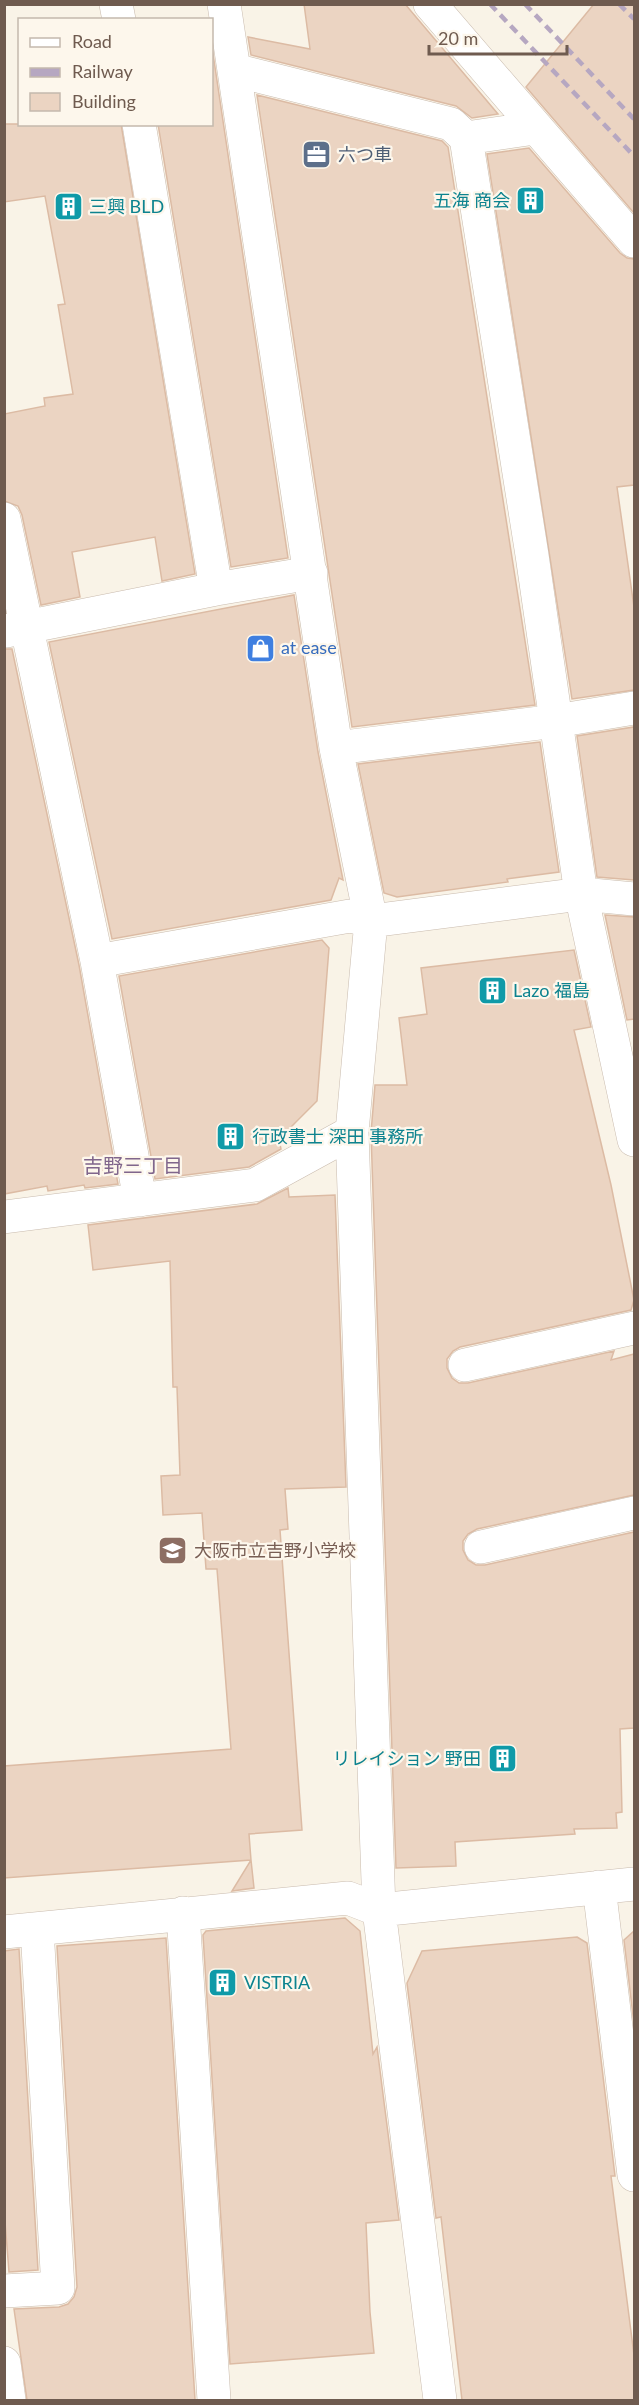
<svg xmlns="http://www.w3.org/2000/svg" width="639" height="2405" font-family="Lato,'Noto Sans JP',sans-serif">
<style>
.building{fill:#ebd4c2;stroke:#dcbba4;stroke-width:1.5}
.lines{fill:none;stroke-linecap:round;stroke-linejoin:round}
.minor-casing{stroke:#c9bbae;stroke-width:34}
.minor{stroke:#fff;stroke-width:33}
.rail{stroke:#b6a7c1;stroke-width:4.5;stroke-dasharray:9 6;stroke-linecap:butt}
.labels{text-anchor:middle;stroke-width:4.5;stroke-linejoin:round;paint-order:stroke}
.service-label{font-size:18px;fill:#4e5e75;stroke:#fdf7ec;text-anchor:start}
.culture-label{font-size:18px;fill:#0d838f;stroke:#fdf7ec;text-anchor:start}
.shop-label{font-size:18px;fill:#366cbe;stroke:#fdf7ec;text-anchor:start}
.education-label{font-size:18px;fill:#785e54;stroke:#fdf7ec;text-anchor:start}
.neighbourhood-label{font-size:20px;fill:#80668c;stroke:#fdf7ec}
</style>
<rect width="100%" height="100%" fill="#f9f3e7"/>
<path class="building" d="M 304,4 L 405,4 L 498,114 L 472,118 L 456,106 L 251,55 L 248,37 L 310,49 Z
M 594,4 L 634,4 L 634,213 L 526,87 Z
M 212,47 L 288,558 L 231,567 L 158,124 L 212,124 Z
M 257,95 L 442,141 L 448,147 L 535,705 L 352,727 Z
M 4,124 L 121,124 L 195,574 L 162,581 L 155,537 L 72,552 L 80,597 L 41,605 L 22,515 L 18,506 L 4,501 L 4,414 L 45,406 L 44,398 L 73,394 L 58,305 L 65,304 L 45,196 L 4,202 Z
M 529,148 L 620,253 L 627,258 L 634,259 L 634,485 L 617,487 L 634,607 L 634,690 L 572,699 L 487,154 Z
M 294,595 L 318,752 L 343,880 L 339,878 L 331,900 L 112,939 L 49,642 Z
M 4,649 L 12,649 L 79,965 L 118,1184 L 85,1188 L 84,1185 L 48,1191 L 47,1186 L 4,1194 Z
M 634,727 L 634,880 L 597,877 L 577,736 Z
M 540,742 L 559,872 L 507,879 L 508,882 L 397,897 L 384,893 L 358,764 Z
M 605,915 L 634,917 L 634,1019 L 627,1020 Z
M 322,940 L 329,948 L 317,1101 L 279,1139 L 281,1149 L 249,1167 L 155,1179 L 119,976 Z
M 574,950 L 591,1027 L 574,1030 L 611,1185 L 634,1300 L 631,1310 L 460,1347 L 453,1351 L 447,1359 L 447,1368 L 452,1378 L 459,1383 L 468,1383 L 614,1351 L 611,1360 L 634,1354 L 634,1495 L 477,1529 L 468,1534 L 463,1541 L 463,1550 L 468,1560 L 476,1565 L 485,1565 L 634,1532 L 634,1728 L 620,1729 L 622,1812 L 616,1813 L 617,1828 L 574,1829 L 575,1834 L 455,1842 L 456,1866 L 396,1868 L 371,1133 L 375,1085 L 407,1085 L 399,1018 L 427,1014 L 421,968 Z
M 288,1188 L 289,1197 L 335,1195 L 346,1487 L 285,1489 L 288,1529 L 280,1530 L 302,1830 L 249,1834 L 251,1860 L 4,1878 L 4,1766 L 231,1749 L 217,1569 L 206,1569 L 202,1513 L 163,1515 L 161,1476 L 180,1475 L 177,1387 L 173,1387 L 170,1261 L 93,1270 L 88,1225 L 257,1204 Z
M 251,1860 L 254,1888 L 232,1891 Z
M 345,1918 L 360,1931 L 373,2054 L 377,2047 L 399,2220 L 366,2223 L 370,2312 L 374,2353 L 230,2364 L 203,1935 L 206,1931 Z
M 634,1931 L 634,2024 L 624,1940 Z
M 577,1937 L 587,1943 L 615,2176 L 611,2176 L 634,2355 L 634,2400 L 462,2400 L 441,2217 L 436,2218 L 407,1983 L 422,1951 Z
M 166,1938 L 195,2400 L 27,2400 L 14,2309 L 59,2307 L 68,2304 L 74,2297 L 77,2287 L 57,1946 Z
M 19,1949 L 38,2270 L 9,2272 L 4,2209 L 4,1951 Z"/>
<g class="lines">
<defs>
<path id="minor" d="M 116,4 L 119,20
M 224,4 L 336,748 L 371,921 L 352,1132 L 379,1910 L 440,2400
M 430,4 L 634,241
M 234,70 L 451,124 L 466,138 L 535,128
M 139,124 L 216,589
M 466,138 L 532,555 L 581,894 L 634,1140
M 4,519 L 97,961 L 140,1200
M 6,631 L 216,589 L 311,573
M 336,748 L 556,721 L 634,708
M 97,961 L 350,916 L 371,921 L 581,894 L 634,899
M 4,1217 L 255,1185 L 352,1132
M 465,1365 L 634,1328
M 481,1547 L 634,1513
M 599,1887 L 634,2175
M 183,1913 L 214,2400
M 4,1932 L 348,1898 L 379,1910 L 634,1884
M 4,2291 L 58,2288 L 37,1929
M 4,2363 L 9,2400"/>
</defs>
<use href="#minor" class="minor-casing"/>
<use href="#minor" class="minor"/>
<path class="rail" d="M 490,4 L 634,156
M 525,4 L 634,119
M 619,4 L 634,19"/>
</g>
<defs>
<symbol id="office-square" viewBox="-11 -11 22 22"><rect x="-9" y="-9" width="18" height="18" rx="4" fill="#5c6f8a" stroke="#fdf7ec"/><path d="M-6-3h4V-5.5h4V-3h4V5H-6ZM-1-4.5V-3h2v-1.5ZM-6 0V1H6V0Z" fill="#fff"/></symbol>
<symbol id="building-square" viewBox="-11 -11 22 22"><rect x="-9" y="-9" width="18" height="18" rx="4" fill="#0f9aa8" stroke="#fdf7ec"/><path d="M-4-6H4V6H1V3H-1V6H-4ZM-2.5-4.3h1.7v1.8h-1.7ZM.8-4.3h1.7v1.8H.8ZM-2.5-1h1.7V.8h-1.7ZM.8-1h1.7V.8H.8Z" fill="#fff"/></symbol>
<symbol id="shop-square" viewBox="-11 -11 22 22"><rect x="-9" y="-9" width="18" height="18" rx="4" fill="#3f7fe0" stroke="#fdf7ec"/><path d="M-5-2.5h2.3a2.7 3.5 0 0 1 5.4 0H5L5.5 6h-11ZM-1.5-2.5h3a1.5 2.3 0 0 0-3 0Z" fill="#fff"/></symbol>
<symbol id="school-square" viewBox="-11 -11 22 22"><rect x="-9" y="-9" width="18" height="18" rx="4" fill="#8d6e63" stroke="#fdf7ec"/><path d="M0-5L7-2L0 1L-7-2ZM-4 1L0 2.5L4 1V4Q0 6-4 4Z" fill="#fff"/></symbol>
</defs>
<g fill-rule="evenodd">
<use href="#office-square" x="300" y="138" width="33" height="33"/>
<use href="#building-square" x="514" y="184" width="33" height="33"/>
<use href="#building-square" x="52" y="190" width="33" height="33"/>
<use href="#shop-square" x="244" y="632" width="33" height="33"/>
<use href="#building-square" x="476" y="974" width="33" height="33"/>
<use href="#building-square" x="214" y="1120" width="33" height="33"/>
<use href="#school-square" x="156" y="1534" width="33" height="33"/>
<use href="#building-square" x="486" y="1742" width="33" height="33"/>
<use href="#building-square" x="206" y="1966" width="33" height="33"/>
</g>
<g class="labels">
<g class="service-label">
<text x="338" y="161">六つ車</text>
</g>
<g class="culture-label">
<text x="510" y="207" text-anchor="end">五海 商会</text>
<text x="89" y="213">三興 BLD</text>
<text x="513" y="997">Lazo 福島</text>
<text x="252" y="1143">行政書士 深田 事務所</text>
<text x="481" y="1765" text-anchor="end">リレイション 野田</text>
<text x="244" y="1989">VISTRIA</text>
</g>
<g class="shop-label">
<text x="281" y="654">at ease</text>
</g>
<g class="education-label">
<text x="194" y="1557">大阪市立吉野小学校</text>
</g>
<g class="neighbourhood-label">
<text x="133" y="1173">吉野三丁目</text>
</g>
</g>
<rect width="639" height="2405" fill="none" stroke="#6f5b4f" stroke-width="12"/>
<rect x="18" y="18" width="195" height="108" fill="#fdf7ec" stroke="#c4b9ad" stroke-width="1.5"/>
<rect x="30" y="38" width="30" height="9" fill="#ffffff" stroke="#c4b9ad" stroke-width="1.5"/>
<text x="72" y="48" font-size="18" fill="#6f5b4f">Road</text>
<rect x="30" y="68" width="30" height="9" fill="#b6a7c1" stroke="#c4b9ad" stroke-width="1.5"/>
<text x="72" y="78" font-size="18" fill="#6f5b4f">Railway</text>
<rect x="30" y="93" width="30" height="18" fill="#ebd4c2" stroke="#c4b9ad" stroke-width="1.5"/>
<text x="72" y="108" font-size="18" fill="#6f5b4f">Building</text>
<path d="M429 45v9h138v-9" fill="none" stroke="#6f5b4f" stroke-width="3"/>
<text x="438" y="45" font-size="18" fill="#6f5b4f" stroke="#fdf7ec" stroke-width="4.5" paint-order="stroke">20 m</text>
</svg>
